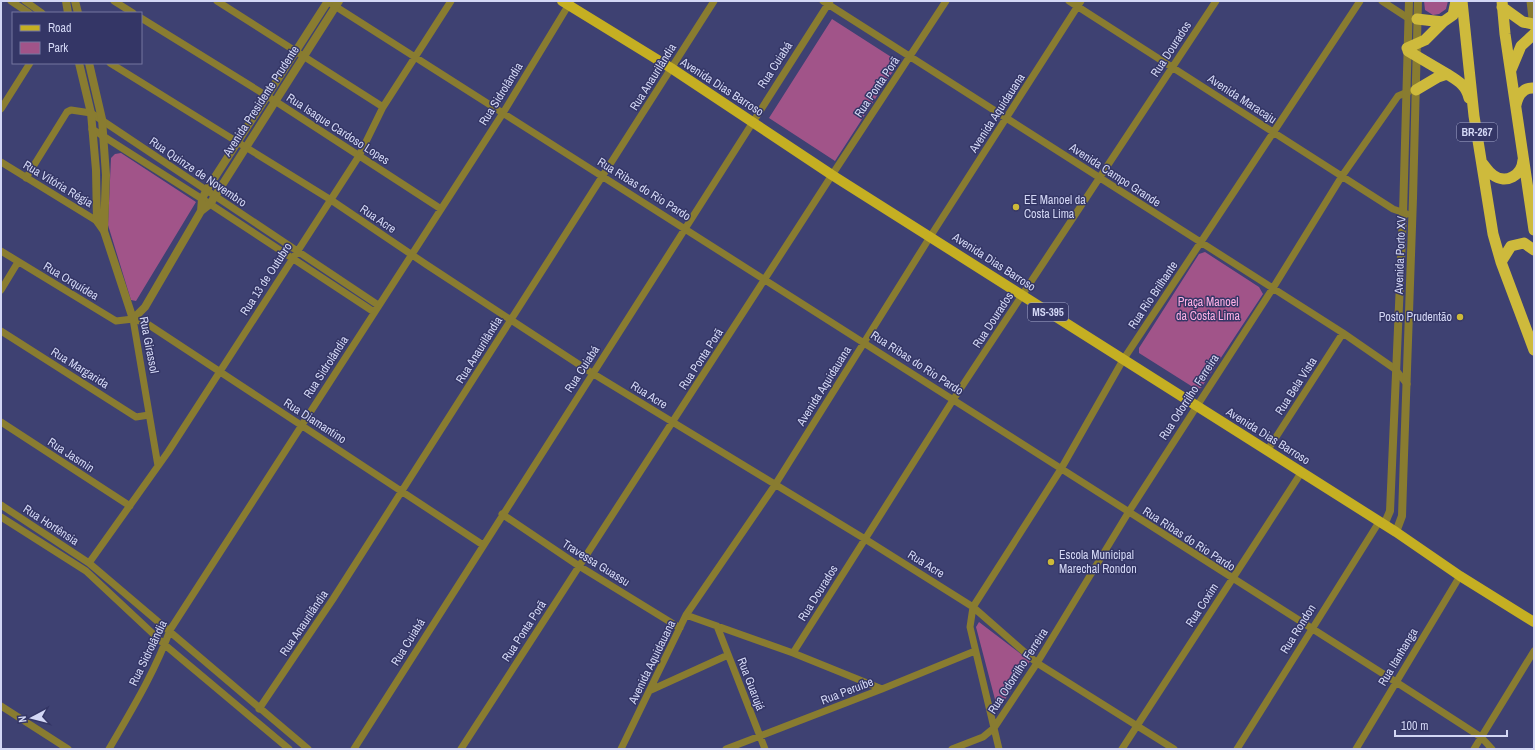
<svg xmlns="http://www.w3.org/2000/svg" width="1535" height="750" font-family="'Archivo Narrow',sans-serif">
<style>
.green{fill:#a15489}
.lines{fill:none;stroke-linecap:round;stroke-linejoin:round}
.minor{stroke:#897c30;stroke-width:7}
.tertiary{stroke:#897c30;stroke-width:8}
.primary{stroke:#c5af22;stroke-width:10}
.trunk{stroke:#ceba3c;stroke-width:11}
.poi-dot{fill:#cdb938;stroke:#343666;stroke-width:1.5}
.labels{text-anchor:middle;stroke-width:3;stroke-linejoin:round;paint-order:stroke}
.shield{fill:#343666;stroke:#a3a7ca;stroke-width:1}
.shield-label{font-size:11px;font-weight:bold;fill:#d3d7f5}
.street-label{font-size:12px;fill:#d3d7f5;stroke:#343666}
.poi-label{font-size:12px;fill:#d3d7f5;stroke:#343666;text-anchor:start}
.park-label{font-size:12px;fill:#ffb0e5;stroke:#343666}
</style>
<rect width="100%" height="100%" fill="#3e4172"/>
<path class="green" d="M 1424,1 L 1448,1 L 1446,9 L 1439,14 L 1433,15 L 1425,10 Z
M 832,19 L 899,62 L 835,161 L 769,118 Z
M 121,153 L 196,202 L 136,301 L 131,300 L 108,225 L 111,158 L 115,154 Z
M 1205,252 L 1259,287 L 1263,294 L 1201,388 L 1196,389 L 1139,353 L 1139,348 L 1199,254 Z
M 979,622 L 1030,661 L 1000,707 L 997,707 L 976,627 Z"/>
<g class="lines">
<path class="minor" d="M 11,1 L 29,13
M 25,1 L 42,13
M 114,1 L 133,13
M 217,1 L 383,107
M 327,1 L 1396,682 L 1481,737 L 1492,749
M 823,1 L 1343,333 L 1395,369 L 1407,384
M 1069,1 L 1393,209 L 1407,214
M 1382,1 L 1408,18 L 1413,19
M 1530,1 L 1533,27
M 141,18 L 275,101 L 441,209
M 110,63 L 331,200 L 427,265 L 592,373 L 865,539 L 973,607 L 1037,663 L 1174,749
M 1,109 L 30,63
M 92,129 L 210,204 L 374,312
M 1,162 L 97,221 L 100,221
M 26,178 L 67,112 L 71,110 L 91,113 L 378,305
M 1,251 L 116,321 L 133,319 L 146,323 L 483,545
M 1,290 L 18,262
M 133,319 L 158,466
M 1,331 L 136,417 L 149,415
M 1,422 L 130,506
M 1267,451 L 1343,333
M 1,505 L 89,563 L 308,749
M 502,514 L 579,566 L 680,628
M 1,517 L 86,571 L 165,645 L 289,749
M 89,563 L 168,452 L 359,156 L 383,107 L 451,1
M 686,615 L 793,653 L 882,689
M 717,626 L 765,749
M 793,653 L 953,400 L 1216,1
M 651,690 L 728,655
M 1,706 L 68,749
M 259,709 L 333,599 L 714,1
M 109,749 C 131,711 155,672 170,630 L 503,113 L 571,1
M 354,749 L 830,1
M 461,749 L 832,175 L 946,1
M 621,749 L 686,615 L 775,485 L 930,237 L 1081,1
M 726,749 L 882,689 L 975,651
M 952,749 L 983,737 L 994,728 L 1037,663 L 1128,513 L 1273,288 L 1342,176 L 1398,96 L 1410,91
M 999,749 L 970,627 L 973,607 L 1061,469 L 1123,360 L 1360,1
M 1122,749 L 1301,473
M 1237,749 L 1379,522
M 1356,749 L 1460,576
M 1474,749 L 1534,651"/>
<path class="tertiary" d="M 66,1 L 68,13
M 75,1 L 78,13
M 79,63 L 91,113 L 96,170 L 97,221 L 104,231 L 133,319 L 145,307 L 201,211 L 210,204 L 339,1
M 89,63 L 102,119 L 106,175 L 104,231
M 201,211 L 202,199 L 206,191 L 328,1
M 1384,525 L 1390,511 L 1403,214 L 1409,1
M 1396,532 L 1402,516 L 1404,455 L 1413,198 L 1418,1"/>
<path class="primary" d="M 562,1 L 671,68 L 832,175 L 1396,532 L 1460,576 L 1534,622"/>
<path class="trunk" d="M 1462,1 L 1474,116 L 1493,234 L 1501,262 L 1534,350
M 1502,1 L 1505,34 L 1534,230
M 1502,7 L 1523,22 L 1533,24
M 1417,19 L 1443,22 L 1453,15 L 1456,1
M 1407,48 L 1425,40 L 1443,22
M 1408,51 L 1447,74
M 1511,70 L 1521,46 L 1534,34
M 1416,90 L 1438,77 L 1447,74 C 1458,81 1466,85 1469,98
M 1516,105 C 1518,95 1523,87 1534,88
M 1482,163 C 1486,167 1488,172 1493,175 C 1506,185 1522,175 1523,160
M 1501,262 L 1511,246 L 1524,243 L 1534,250"/>
</g>
<g class="poi-dot">
<circle cx="1016" cy="207" r="4"/>
<circle cx="1460" cy="317" r="4"/>
<circle cx="1051" cy="562" r="4"/>
</g>
<g class="labels">
<g class="shield">
<rect x="1457" y="123" width="40" height="18" rx="3"/>
<rect x="1028" y="303" width="40" height="18" rx="3"/>
</g>
<g class="shield-label">
<text x="1477" y="136">BR-267</text>
<text x="1048" y="316">MS-395</text>
</g>
<g class="street-label">
<text transform="translate(1171 49) rotate(-57)" y="4">Rua Dourados</text>
<text transform="translate(775 65) rotate(-57)" y="4">Rua Cuiabá</text>
<text transform="translate(653 77) rotate(-58)" y="4">Rua Anaurilândia</text>
<text transform="translate(722 87) rotate(33)" y="4">Avenida Dias Barroso</text>
<text transform="translate(877 87) rotate(-56)" y="4">Rua Ponta Porã</text>
<text transform="translate(501 94) rotate(-58)" y="4">Rua Sidrolândia</text>
<text transform="translate(1242 99) rotate(33)" y="4">Avenida Maracaju</text>
<text transform="translate(261 101) rotate(-57)" y="4">Avenida Presidente Prudente</text>
<text transform="translate(997 113) rotate(-57)" y="4">Avenida Aquidauana</text>
<text transform="translate(338 129) rotate(33)" y="4">Rua Isaque Cardoso Lopes</text>
<text transform="translate(198 172) rotate(34)" y="4">Rua Quinze de Novembro</text>
<text transform="translate(1115 175) rotate(33)" y="4">Avenida Campo Grande</text>
<text transform="translate(58 184) rotate(31)" y="4">Rua Vitória Régia</text>
<text transform="translate(644 189) rotate(32)" y="4">Rua Ribas do Rio Pardo</text>
<text transform="translate(378 219) rotate(34)" y="4">Rua Acre</text>
<text transform="translate(1400 255) rotate(-88)" y="4">Avenida Porto XV</text>
<text transform="translate(994 262) rotate(33)" y="4">Avenida Dias Barroso</text>
<text transform="translate(266 279) rotate(-57)" y="4">Rua 13 de Outubro</text>
<text transform="translate(71 281) rotate(31)" y="4">Rua Orquídea</text>
<text transform="translate(1153 295) rotate(-56)" y="4">Rua Rio Brilhante</text>
<text transform="translate(993 320) rotate(-57)" y="4">Rua Dourados</text>
<text transform="translate(149 345) rotate(79)" y="4">Rua Girassol</text>
<text transform="translate(479 350) rotate(-58)" y="4">Rua Anaurilândia</text>
<text transform="translate(701 359) rotate(-57)" y="4">Rua Ponta Porã</text>
<text transform="translate(917 363) rotate(33)" y="4">Rua Ribas do Rio Pardo</text>
<text transform="translate(326 367) rotate(-57)" y="4">Rua Sidrolândia</text>
<text transform="translate(80 368) rotate(32)" y="4">Rua Margarida</text>
<text transform="translate(582 369) rotate(-57)" y="4">Rua Cuiabá</text>
<text transform="translate(824 386) rotate(-58)" y="4">Avenida Aquidauana</text>
<text transform="translate(1296 386) rotate(-57)" y="4">Rua Bela Vista</text>
<text transform="translate(649 395) rotate(32)" y="4">Rua Acre</text>
<text transform="translate(1189 397) rotate(-57)" y="4">Rua Odorrilho Ferreira</text>
<text transform="translate(315 421) rotate(33)" y="4">Rua Diamantino</text>
<text transform="translate(1268 436) rotate(32)" y="4">Avenida Dias Barroso</text>
<text transform="translate(71 455) rotate(33)" y="4">Rua Jasmin</text>
<text transform="translate(51 525) rotate(33)" y="4">Rua Hortênsia</text>
<text transform="translate(1189 539) rotate(33)" y="4">Rua Ribas do Rio Pardo</text>
<text transform="translate(596 563) rotate(32)" y="4">Travessa Guassu</text>
<text transform="translate(926 564) rotate(32)" y="4">Rua Acre</text>
<text transform="translate(818 593) rotate(-58)" y="4">Rua Dourados</text>
<text transform="translate(1202 605) rotate(-57)" y="4">Rua Coxim</text>
<text transform="translate(304 623) rotate(-56)" y="4">Rua Anaurilândia</text>
<text transform="translate(1298 629) rotate(-58)" y="4">Rua Rondon</text>
<text transform="translate(524 631) rotate(-57)" y="4">Rua Ponta Porã</text>
<text transform="translate(408 642) rotate(-58)" y="4">Rua Cuiabá</text>
<text transform="translate(148 653) rotate(-64)" y="4">Rua Sidrolândia</text>
<text transform="translate(1398 657) rotate(-59)" y="4">Rua Itanhanga</text>
<text transform="translate(652 662) rotate(-64)" y="4">Avenida Aquidauana</text>
<text transform="translate(1018 671) rotate(-57)" y="4">Rua Odorrilho Ferreira</text>
<text transform="translate(751 684) rotate(69)" y="4">Rua Guarujá</text>
<text transform="translate(847 691) rotate(-21)" y="4">Rua Peruíbe</text>
</g>
<g class="poi-label">
<text x="1024" y="204">EE Manoel da<tspan x="1024" dy="14">Costa Lima</tspan></text>
<text x="1452" y="321" text-anchor="end">Posto Prudentão</text>
<text x="1059" y="559">Escola Municipal<tspan x="1059" dy="14">Marechal Rondon</tspan></text>
</g>
<g class="park-label">
<text x="1208" y="306">Praça Manoel<tspan x="1208" dy="14">da Costa Lima</tspan></text>
</g>
</g>
<rect width="1535" height="750" fill="none" stroke="#d3d7f5" stroke-width="4"/>
<rect x="12" y="12" width="130" height="52" fill="#343666" stroke="#74769f"/>
<rect x="20" y="25" width="20" height="6" fill="#c5af22" stroke="#74769f"/>
<text x="48" y="32" font-size="12" fill="#d3d7f5">Road</text>
<rect x="20" y="42" width="20" height="12" fill="#a15489" stroke="#74769f"/>
<text x="48" y="52" font-size="12" fill="#d3d7f5">Park</text>
<g transform="translate(32 718) rotate(263)" stroke="#343666" stroke-width="3" paint-order="stroke">
<path d="M0-3L7 15L0 10L-7 15Z" fill="#d3d7f5"/>
<text y="-6" font-size="11" font-weight="bold" text-anchor="middle" fill="#d3d7f5">N</text>
</g>
<path d="M1395 730v6h112v-6" fill="none" stroke="#d3d7f5" stroke-width="2"/>
<text x="1401" y="730" font-size="12" fill="#d3d7f5" stroke="#343666" stroke-width="3" paint-order="stroke">100 m</text>
</svg>
